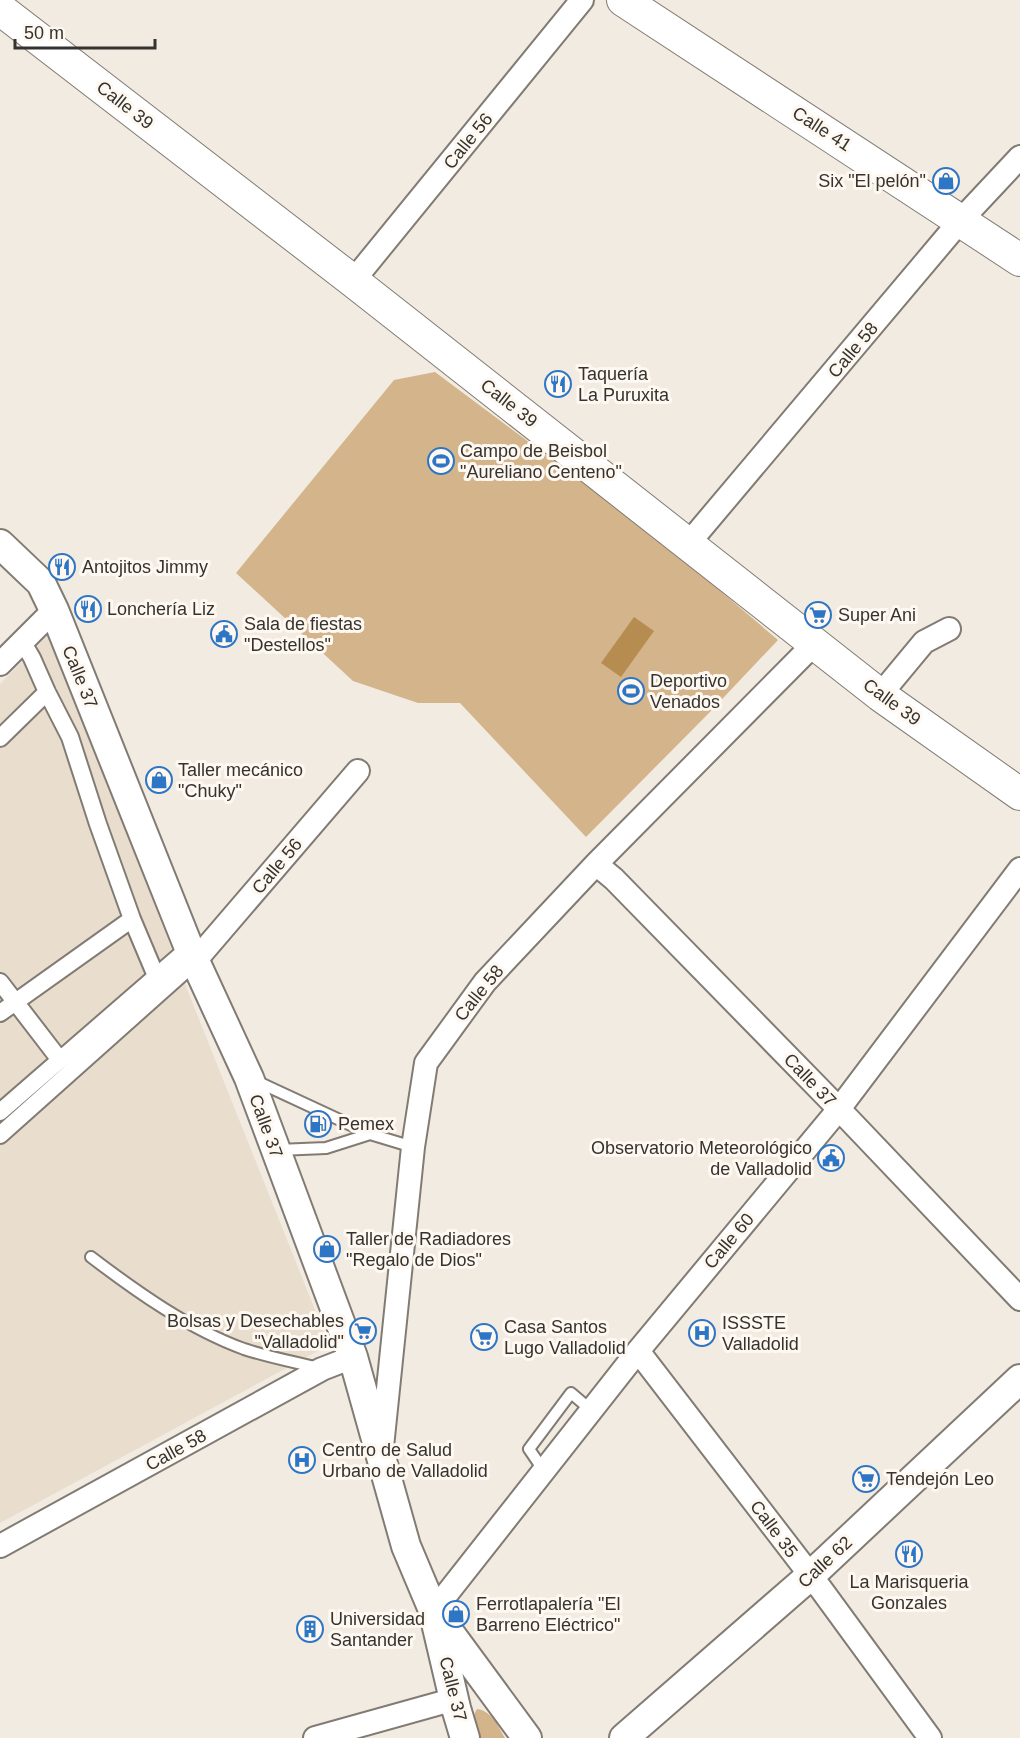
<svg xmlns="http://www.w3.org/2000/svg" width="1020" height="1738" font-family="Helvetica,sans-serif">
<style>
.built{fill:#e9ddcd}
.green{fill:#d3b48b}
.water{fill:#b78c50}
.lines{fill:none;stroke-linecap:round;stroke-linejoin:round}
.service-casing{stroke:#827b73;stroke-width:14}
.pedestrian-casing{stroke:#827b73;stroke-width:20}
.minor-casing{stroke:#827b73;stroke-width:26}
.tertiary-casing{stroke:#827b73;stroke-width:32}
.secondary-casing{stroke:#827b73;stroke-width:34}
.service{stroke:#fff;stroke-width:10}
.pedestrian{stroke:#fff;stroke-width:16}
.minor{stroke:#fff;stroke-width:22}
.tertiary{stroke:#fff;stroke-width:28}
.secondary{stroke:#fff;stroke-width:32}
.labels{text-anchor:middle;stroke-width:6;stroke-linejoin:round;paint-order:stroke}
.street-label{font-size:18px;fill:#35332f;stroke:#fef8f1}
.poi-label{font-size:18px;fill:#35332f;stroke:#fef8f1;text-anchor:start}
</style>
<rect width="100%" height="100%" fill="#f2ebe1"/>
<path class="built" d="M 50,633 L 179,969 L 329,1345 L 0,1523 L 0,684 Z"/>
<path class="green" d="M 435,372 L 664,543 L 778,640 L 708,714 L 586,837 L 460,703 L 418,703 L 353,681 L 236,573 L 394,380 Z
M 477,1709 C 492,1711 498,1726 505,1738 L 478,1738 C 475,1727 470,1719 477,1709 Z"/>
<path class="water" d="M 634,617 L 654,631 L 621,677 L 601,663 Z"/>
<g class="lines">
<defs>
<path id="service" d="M 256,1081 L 370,1134 L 326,1148 L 278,1150
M 370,1134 L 413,1147
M 91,1257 C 137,1292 189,1329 244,1349 C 268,1357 294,1362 319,1368
M 544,1471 L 529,1449 L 571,1393 L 591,1410"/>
<path id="pedestrian" d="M 22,641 L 32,658 L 47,692 L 70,737 L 98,824 L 132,919 L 156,976
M 0,738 L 47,692
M 0,982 L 60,1060
M 0,1013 L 132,919
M 0,1112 L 189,948
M 0,1135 L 195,961"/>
<path id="minor" d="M 353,281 L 582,0
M 688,544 L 961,220 L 1020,157
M 0,664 L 54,610
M 880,695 L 924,642 L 949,629
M 596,864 L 614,879 L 839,1109 L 1020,1299
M 195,961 L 358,771
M 638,1351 L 821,1589 L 930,1738
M 382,1447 L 413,1147 L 426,1063 L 485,982 L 596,864 L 815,643
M 0,1546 L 322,1369 L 353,1357
M 433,1610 L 446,1595 L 638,1351 L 839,1109 L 1020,869
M 315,1738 L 455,1699"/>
<path id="tertiary" d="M 0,544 L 41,583 L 54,610 L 189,948 L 249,1078 L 353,1357 L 406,1546 L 433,1610 L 456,1708 L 465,1738
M 441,1621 L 527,1738
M 624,1738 L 810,1576 L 1020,1379"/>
<path id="secondary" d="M 623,0 L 1020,260
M 0,9 L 353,281 L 880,695 L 1020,794"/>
</defs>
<use href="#service" class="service-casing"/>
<use href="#pedestrian" class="pedestrian-casing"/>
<use href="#minor" class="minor-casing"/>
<use href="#tertiary" class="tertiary-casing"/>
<use href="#secondary" class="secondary-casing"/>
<use href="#service" class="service"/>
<use href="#pedestrian" class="pedestrian"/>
<use href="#minor" class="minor"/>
<use href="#tertiary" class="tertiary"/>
<use href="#secondary" class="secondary"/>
</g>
<defs>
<symbol id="shop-ring" viewBox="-11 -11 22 22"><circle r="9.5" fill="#fef8f1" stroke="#2d75c5" stroke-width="1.5"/><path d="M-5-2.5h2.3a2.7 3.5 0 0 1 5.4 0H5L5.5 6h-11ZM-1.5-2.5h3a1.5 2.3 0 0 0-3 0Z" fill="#2d75c5"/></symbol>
<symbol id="restaurant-ring" viewBox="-11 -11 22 22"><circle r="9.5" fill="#fef8f1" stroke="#2d75c5" stroke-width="1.5"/><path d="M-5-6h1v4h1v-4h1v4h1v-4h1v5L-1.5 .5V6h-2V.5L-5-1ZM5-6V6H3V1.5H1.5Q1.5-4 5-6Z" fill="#2d75c5"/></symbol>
<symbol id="stadium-ring" viewBox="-11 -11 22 22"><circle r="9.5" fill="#fef8f1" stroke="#2d75c5" stroke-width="1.5"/><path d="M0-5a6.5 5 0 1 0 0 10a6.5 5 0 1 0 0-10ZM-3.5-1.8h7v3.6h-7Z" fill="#2d75c5"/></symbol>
<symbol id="supermarket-ring" viewBox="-11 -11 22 22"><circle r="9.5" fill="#fef8f1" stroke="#2d75c5" stroke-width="1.5"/><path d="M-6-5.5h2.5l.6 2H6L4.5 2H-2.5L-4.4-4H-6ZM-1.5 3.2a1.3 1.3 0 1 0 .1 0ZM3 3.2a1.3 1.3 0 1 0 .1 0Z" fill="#2d75c5"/></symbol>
<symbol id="civic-ring" viewBox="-11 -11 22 22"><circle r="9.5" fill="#fef8f1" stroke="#2d75c5" stroke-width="1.5"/><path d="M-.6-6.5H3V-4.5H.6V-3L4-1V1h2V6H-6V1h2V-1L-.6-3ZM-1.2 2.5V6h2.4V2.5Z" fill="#2d75c5"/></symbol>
<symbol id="fuel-ring" viewBox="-11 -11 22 22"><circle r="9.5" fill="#fef8f1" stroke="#2d75c5" stroke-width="1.5"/><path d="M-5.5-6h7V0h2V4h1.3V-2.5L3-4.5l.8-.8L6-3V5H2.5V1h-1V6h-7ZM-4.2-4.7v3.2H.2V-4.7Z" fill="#2d75c5"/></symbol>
<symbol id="hospital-ring" viewBox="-11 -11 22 22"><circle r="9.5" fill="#fef8f1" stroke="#2d75c5" stroke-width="1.5"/><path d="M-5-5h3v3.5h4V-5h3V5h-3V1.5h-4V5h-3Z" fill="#2d75c5"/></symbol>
<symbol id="building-ring" viewBox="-11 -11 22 22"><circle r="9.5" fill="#fef8f1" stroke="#2d75c5" stroke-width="1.5"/><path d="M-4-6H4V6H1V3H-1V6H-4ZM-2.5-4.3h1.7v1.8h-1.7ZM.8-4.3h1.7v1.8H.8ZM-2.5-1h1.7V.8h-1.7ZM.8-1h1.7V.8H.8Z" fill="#2d75c5"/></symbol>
</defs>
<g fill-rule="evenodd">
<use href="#shop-ring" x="931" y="166" width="30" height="30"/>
<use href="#restaurant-ring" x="543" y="369" width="30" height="30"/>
<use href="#stadium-ring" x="426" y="446" width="30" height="30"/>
<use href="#restaurant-ring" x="47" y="552" width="30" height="30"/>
<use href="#restaurant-ring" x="73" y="594" width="30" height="30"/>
<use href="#supermarket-ring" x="803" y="600" width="30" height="30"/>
<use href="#civic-ring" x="209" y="619" width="30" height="30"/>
<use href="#stadium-ring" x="616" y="676" width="30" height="30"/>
<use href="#shop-ring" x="144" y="765" width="30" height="30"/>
<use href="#fuel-ring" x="303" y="1109" width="30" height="30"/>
<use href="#civic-ring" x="816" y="1143" width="30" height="30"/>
<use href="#shop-ring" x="312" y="1234" width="30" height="30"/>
<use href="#supermarket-ring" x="348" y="1316" width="30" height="30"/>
<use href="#hospital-ring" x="687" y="1318" width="30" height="30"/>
<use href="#supermarket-ring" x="469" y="1322" width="30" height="30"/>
<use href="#hospital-ring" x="287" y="1445" width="30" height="30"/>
<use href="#supermarket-ring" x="851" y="1464" width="30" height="30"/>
<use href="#restaurant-ring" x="894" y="1539" width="30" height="30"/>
<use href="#shop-ring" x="441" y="1599" width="30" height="30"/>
<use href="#building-ring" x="295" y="1614" width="30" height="30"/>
</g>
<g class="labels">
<g class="street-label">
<text transform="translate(125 105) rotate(38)" y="6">Calle 39</text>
<text transform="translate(822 129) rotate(33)" y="6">Calle 41</text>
<text transform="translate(468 141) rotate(-51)" y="6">Calle 56</text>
<text transform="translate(853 350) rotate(-50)" y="6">Calle 58</text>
<text transform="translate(509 403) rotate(38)" y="6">Calle 39</text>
<text transform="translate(80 677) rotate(68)" y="6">Calle 37</text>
<text transform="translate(892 702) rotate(36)" y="6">Calle 39</text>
<text transform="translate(277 866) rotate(-50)" y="6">Calle 56</text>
<text transform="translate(479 993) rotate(-51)" y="6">Calle 58</text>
<text transform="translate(810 1080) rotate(46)" y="6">Calle 37</text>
<text transform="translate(266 1126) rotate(70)" y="6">Calle 37</text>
<text transform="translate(729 1241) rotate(-50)" y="6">Calle 60</text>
<text transform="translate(176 1450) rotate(-29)" y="6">Calle 58</text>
<text transform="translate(774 1529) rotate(53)" y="6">Calle 35</text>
<text transform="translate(825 1562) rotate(-43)" y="6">Calle 62</text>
<text transform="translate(453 1689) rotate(76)" y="6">Calle 37</text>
</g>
<g class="poi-label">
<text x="926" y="187" text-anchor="end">Six "El pelón"</text>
<text x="578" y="380">Taquería<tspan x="578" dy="21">La Puruxita</tspan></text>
<text x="460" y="457">Campo de Beisbol<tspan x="460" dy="21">"Aureliano Centeno"</tspan></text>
<text x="82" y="573">Antojitos Jimmy</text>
<text x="107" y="615">Lonchería Liz</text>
<text x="838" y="621">Super Ani</text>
<text x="244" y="630">Sala de fiestas<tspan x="244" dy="21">"Destellos"</tspan></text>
<text x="650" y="687">Deportivo<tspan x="650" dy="21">Venados</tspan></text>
<text x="178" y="776">Taller mecánico<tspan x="178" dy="21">"Chuky"</tspan></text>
<text x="338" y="1130">Pemex</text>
<text x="812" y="1154" text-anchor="end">Observatorio Meteorológico<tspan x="812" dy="21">de Valladolid</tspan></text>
<text x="346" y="1245">Taller de Radiadores<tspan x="346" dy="21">"Regalo de Dios"</tspan></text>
<text x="344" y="1327" text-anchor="end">Bolsas y Desechables<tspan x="344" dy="21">"Valladolid"</tspan></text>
<text x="722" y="1329">ISSSTE<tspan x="722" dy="21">Valladolid</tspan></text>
<text x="504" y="1333">Casa Santos<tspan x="504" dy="21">Lugo Valladolid</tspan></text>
<text x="322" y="1456">Centro de Salud<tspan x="322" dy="21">Urbano de Valladolid</tspan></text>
<text x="886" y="1485">Tendejón Leo</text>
<text x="909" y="1588" text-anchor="middle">La Marisqueria<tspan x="909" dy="21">Gonzales</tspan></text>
<text x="476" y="1610">Ferrotlapalería "El<tspan x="476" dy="21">Barreno Eléctrico"</tspan></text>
<text x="330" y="1625">Universidad<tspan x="330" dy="21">Santander</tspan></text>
</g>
</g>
<path d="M15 39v9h140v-9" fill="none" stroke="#35332f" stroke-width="3"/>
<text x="24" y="39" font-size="18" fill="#35332f" stroke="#fef8f1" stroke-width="4.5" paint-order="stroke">50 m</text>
</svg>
